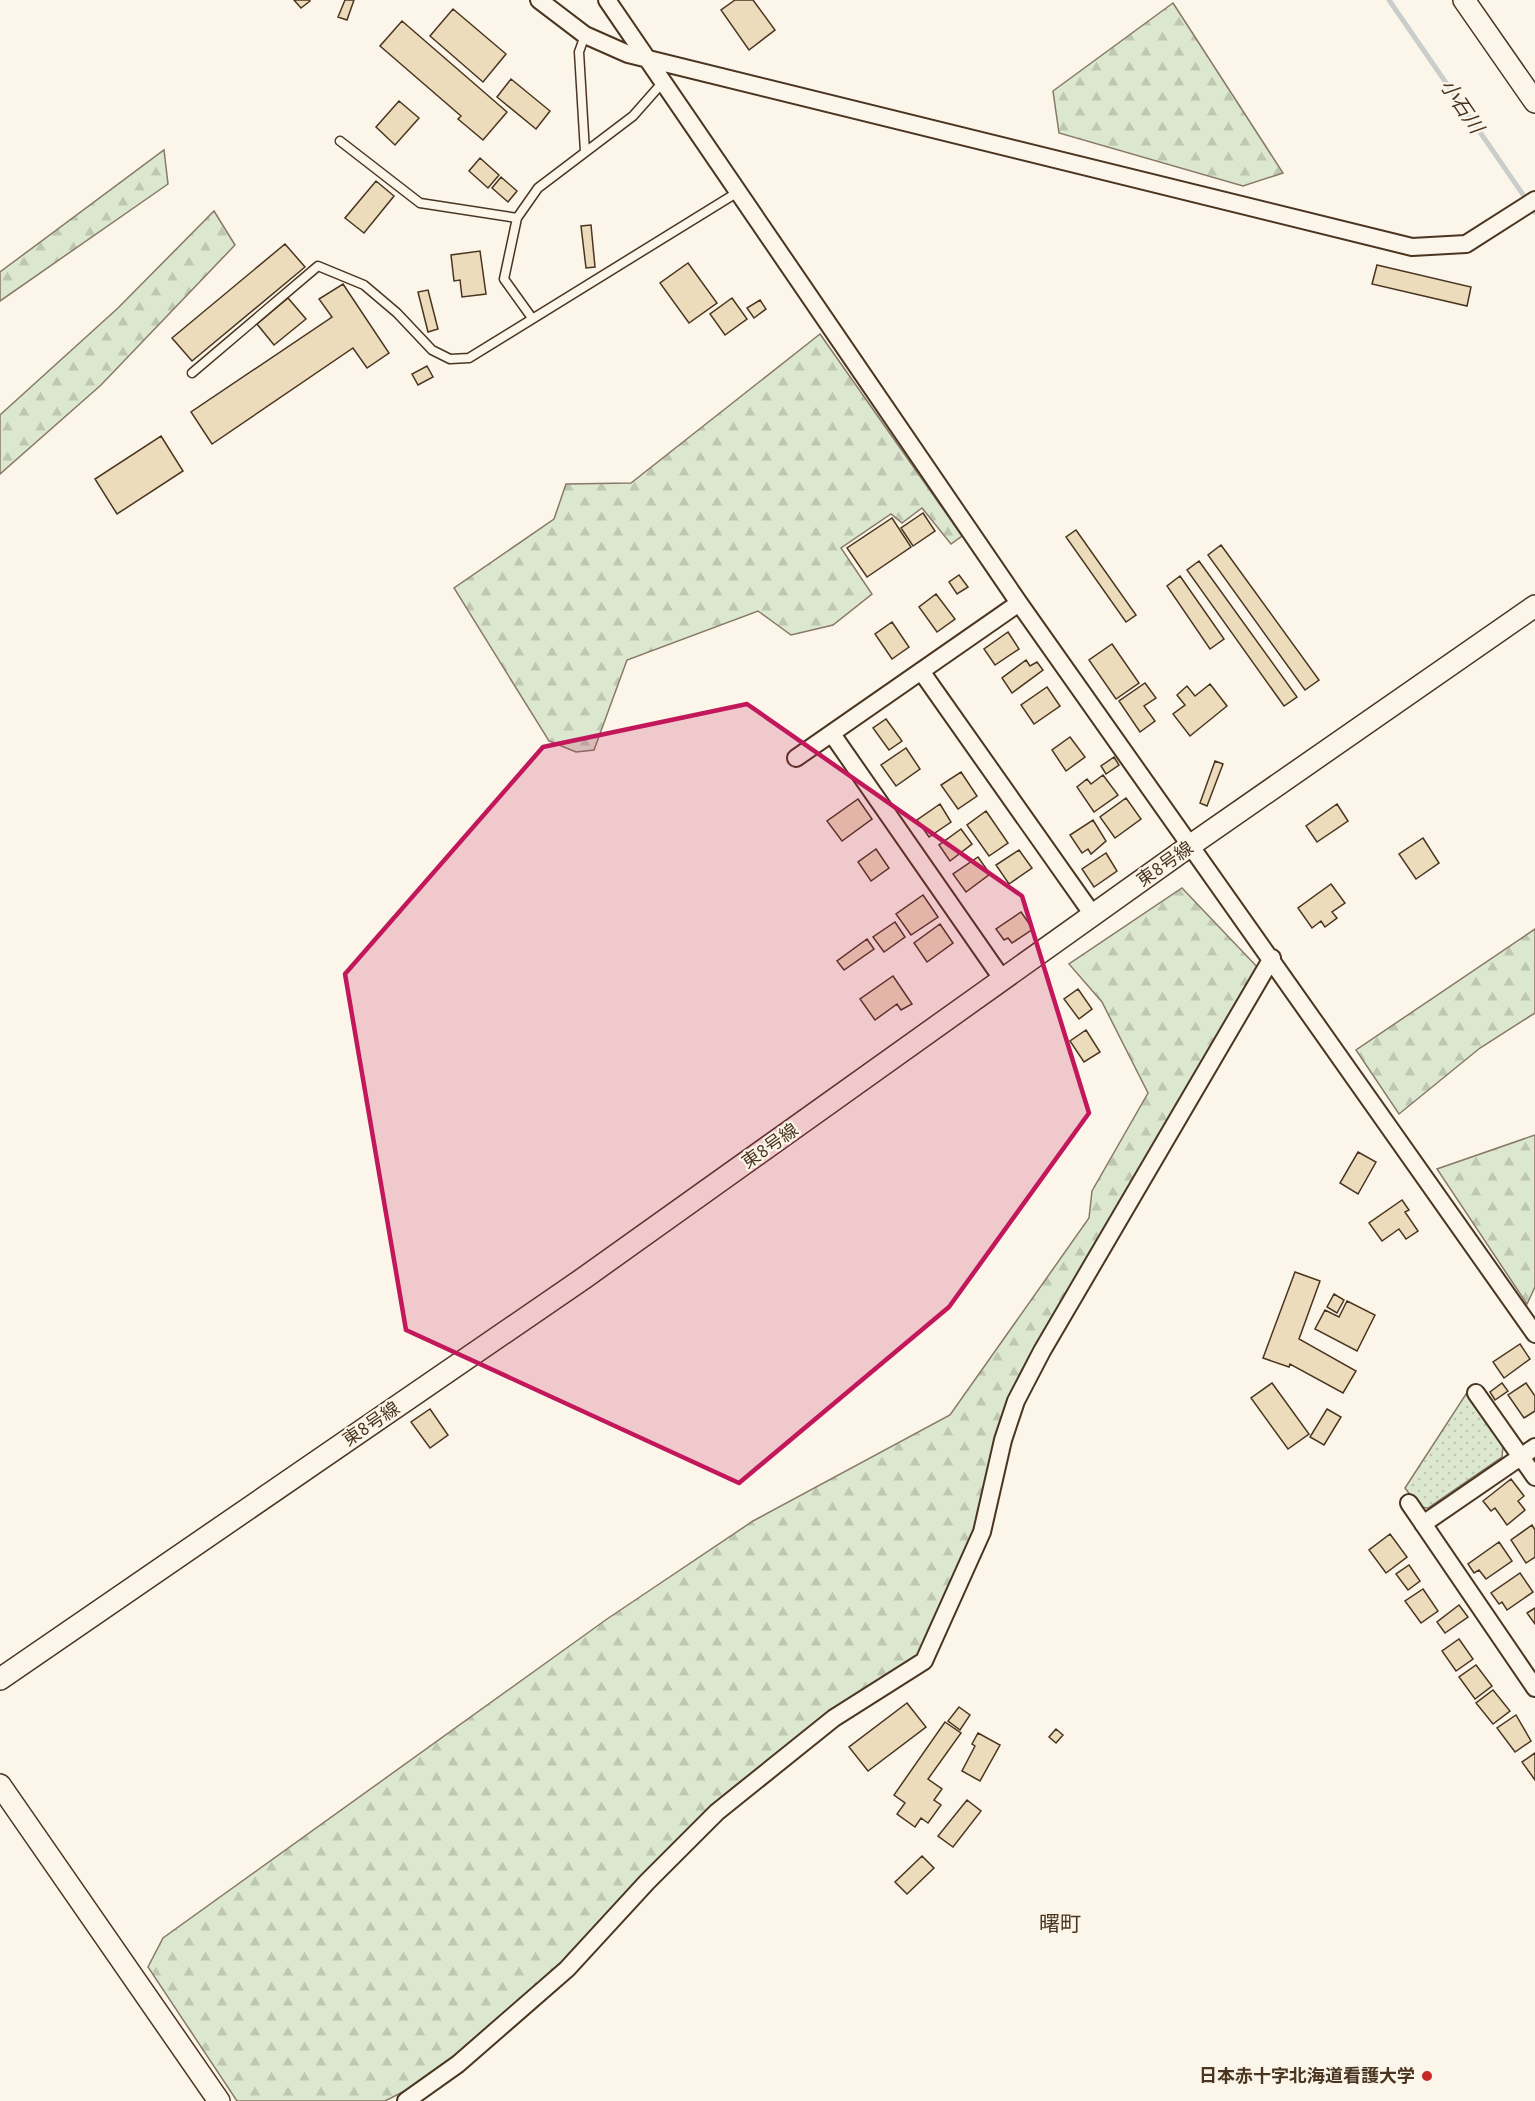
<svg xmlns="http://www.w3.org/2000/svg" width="1535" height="2101" font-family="'PT Sans','Noto Sans JP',sans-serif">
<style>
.forest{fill:url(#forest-firs);stroke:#887966;stroke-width:1.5}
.park{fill:url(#park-dots);stroke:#887966;stroke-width:1.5}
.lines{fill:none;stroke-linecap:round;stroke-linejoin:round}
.stream{stroke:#c9cecd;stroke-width:5}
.building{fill:#ecdcbc;stroke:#4a3520;stroke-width:1.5}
.service-casing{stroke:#4a3520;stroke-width:11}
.minor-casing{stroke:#4a3520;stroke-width:20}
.tertiary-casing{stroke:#4a3520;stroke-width:24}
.service{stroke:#fbf6e9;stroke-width:8}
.minor{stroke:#fbf6e9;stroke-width:16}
.tertiary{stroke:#fbf6e9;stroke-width:21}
.marked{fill:#c2185b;fill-opacity:0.2;stroke:#c2185b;stroke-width:4.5;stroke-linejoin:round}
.poi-dot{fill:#c62828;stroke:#fbf6e9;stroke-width:2}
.labels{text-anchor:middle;stroke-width:4.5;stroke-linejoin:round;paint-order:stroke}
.street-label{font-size:18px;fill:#4a3520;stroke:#fbf6e9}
.poi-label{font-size:18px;font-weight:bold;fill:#4a3520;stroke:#fbf6e9;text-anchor:end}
.water-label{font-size:20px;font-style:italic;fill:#4a3520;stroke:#fbf6e9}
.quarter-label{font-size:21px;fill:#4a3520;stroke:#fbf6e9}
</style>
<defs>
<pattern id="forest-firs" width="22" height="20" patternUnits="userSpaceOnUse" patternTransform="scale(1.5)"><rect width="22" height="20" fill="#dce7d0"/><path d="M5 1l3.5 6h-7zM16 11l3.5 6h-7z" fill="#bec7b2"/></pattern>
<pattern id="park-dots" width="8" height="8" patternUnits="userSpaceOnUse" patternTransform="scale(1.5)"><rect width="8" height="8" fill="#dce7d0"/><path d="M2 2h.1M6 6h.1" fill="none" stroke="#bec7b2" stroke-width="1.8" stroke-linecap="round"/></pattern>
</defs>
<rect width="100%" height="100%" fill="#fbf6e9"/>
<path class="forest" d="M 1173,3 L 1283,173 L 1243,186 L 1059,133 L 1053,91 Z
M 164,150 L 168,184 L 0,301 L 0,272 Z
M 214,211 L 235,245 L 101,385 L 0,474 L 0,415 L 118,308 Z
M 820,334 L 962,536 L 951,544 L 922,508 L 902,523 L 891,514 L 841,548 L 872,594 L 833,625 L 791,635 L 758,611 L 627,660 L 594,750 L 576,752 L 549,741 L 454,588 L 554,519 L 566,484 L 631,483 Z
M 1182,888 L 1263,973 L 1042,1351 L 924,1661 L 717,1812 L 458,2064 L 385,2101 L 237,2101 L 148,1967 L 163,1938 L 607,1619 L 753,1521 L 950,1415 L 1089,1218 L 1092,1191 L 1148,1093 L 1102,1002 L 1069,964 Z
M 1535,929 L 1535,1013 L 1480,1048 L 1399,1114 L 1356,1050 Z
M 1535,1135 L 1535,1287 L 1527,1304 L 1437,1169 Z"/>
<path class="park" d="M 1466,1394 L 1503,1446 L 1502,1457 L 1428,1508 L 1419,1507 L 1405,1488 Z"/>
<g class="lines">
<path class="stream" d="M 1389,0 L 1535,212"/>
</g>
<path class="building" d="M 294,0 L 309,0 L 310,1 L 301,8 Z
M 345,0 L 354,0 L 347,20 L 338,17 Z
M 735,0 L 753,0 L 775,30 L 749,50 L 721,10 Z
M 453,9 L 506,54 L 483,82 L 430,36 Z
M 402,21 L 507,112 L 483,140 L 458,119 L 461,116 L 380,46 Z
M 511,79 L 550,111 L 536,129 L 497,97 Z
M 399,101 L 419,118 L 395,145 L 376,127 Z
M 480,158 L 499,175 L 488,188 L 469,171 Z
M 501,177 L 517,191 L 508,202 L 492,188 Z
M 376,181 L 394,196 L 364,233 L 345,218 Z
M 591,225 L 595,267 L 586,268 L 581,226 Z
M 285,244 L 305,267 L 192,361 L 172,338 Z
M 480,251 L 486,294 L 462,297 L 460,280 L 454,281 L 451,255 Z
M 688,263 L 717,303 L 689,323 L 660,283 Z
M 1377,265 L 1471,287 L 1467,306 L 1372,284 Z
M 343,284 L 389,353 L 367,368 L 353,348 L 212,444 L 191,412 L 332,317 L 319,299 Z
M 428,290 L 438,329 L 428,332 L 418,292 Z
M 288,298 L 306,319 L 274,345 L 257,324 Z
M 732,298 L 747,319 L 725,335 L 710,314 Z
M 760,300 L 766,309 L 754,318 L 747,308 Z
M 427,366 L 433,377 L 418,385 L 412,374 Z
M 161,436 L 183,471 L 117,514 L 95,479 Z
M 923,513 L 935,531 L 913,546 L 901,528 Z
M 892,518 L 911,547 L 867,577 L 847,548 Z
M 1076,530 L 1136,615 L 1126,622 L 1066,537 Z
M 1221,545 L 1319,680 L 1305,690 L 1208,555 Z
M 1199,561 L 1297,697 L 1284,706 L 1187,570 Z
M 959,575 L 968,587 L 957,594 L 949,582 Z
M 1180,576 L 1224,639 L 1210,649 L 1167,586 Z
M 936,594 L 955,619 L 937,632 L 919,607 Z
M 892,622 L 909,647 L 892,659 L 875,634 Z
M 1008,632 L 1019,649 L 995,665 L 984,649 Z
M 1112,644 L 1139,683 L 1116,699 L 1089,660 Z
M 1026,660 L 1030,666 L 1037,662 L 1043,670 L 1012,693 L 1002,678 Z
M 1145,683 L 1156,698 L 1144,706 L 1155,721 L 1140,732 L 1119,701 Z
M 1210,684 L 1227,706 L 1190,736 L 1173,714 L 1185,705 L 1177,695 L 1187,686 L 1195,696 Z
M 1047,687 L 1060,706 L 1034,724 L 1021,705 Z
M 886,719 L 902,741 L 889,750 L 873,728 Z
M 1070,737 L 1085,757 L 1066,771 L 1052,750 Z
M 906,748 L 920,769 L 896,786 L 881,765 Z
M 1114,757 L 1119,765 L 1106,774 L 1101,766 Z
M 1215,761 L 1223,764 L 1207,806 L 1200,803 Z
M 961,772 L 977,796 L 958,809 L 941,785 Z
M 1103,775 L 1118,795 L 1094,812 L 1077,787 L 1087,779 L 1091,784 Z
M 1126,798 L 1141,819 L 1115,838 L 1100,817 Z
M 858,799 L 872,819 L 842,841 L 827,821 Z
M 940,804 L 951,822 L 929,837 L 917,820 Z
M 1337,804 L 1348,821 L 1317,842 L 1306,826 Z
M 986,811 L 1008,843 L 989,856 L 967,825 Z
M 1093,820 L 1106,841 L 1091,854 L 1088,849 L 1082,853 L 1070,835 Z
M 961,829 L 972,844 L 950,861 L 939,845 Z
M 1423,838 L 1439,863 L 1416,879 L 1399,854 Z
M 876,849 L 889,868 L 871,881 L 858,862 Z
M 1019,850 L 1032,868 L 1009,884 L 996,865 Z
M 1106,853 L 1117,871 L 1094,887 L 1082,869 Z
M 978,857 L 990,874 L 966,892 L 953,874 Z
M 1331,884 L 1345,903 L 1332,912 L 1337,918 L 1325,927 L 1321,921 L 1312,928 L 1298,908 Z
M 923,895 L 938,917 L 911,935 L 896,914 Z
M 1021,912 L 1033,929 L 1012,943 L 1008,938 L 1004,940 L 996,929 Z
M 895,922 L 905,937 L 884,952 L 873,937 Z
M 940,924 L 953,943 L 927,962 L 914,943 Z
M 867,939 L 874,949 L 844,970 L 837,961 Z
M 893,976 L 912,1004 L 901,1010 L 897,1004 L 875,1020 L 860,999 Z
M 1078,989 L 1092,1009 L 1079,1019 L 1064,999 Z
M 1086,1030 L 1100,1052 L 1084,1062 L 1070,1041 Z
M 1358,1152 L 1376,1162 L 1358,1194 L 1340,1183 Z
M 1402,1200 L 1409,1210 L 1405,1212 L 1418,1231 L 1406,1239 L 1399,1229 L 1382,1241 L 1369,1223 Z
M 1295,1272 L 1320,1281 L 1299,1339 L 1356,1371 L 1343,1393 L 1290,1364 L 1289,1367 L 1263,1358 Z
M 1334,1294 L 1344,1300 L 1337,1313 L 1327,1307 Z
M 1347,1301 L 1375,1315 L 1357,1351 L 1315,1329 L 1325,1310 L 1339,1317 Z
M 1520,1344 L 1530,1359 L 1504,1378 L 1493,1362 Z
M 1272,1383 L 1309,1434 L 1288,1449 L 1251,1398 Z
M 1502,1383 L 1508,1391 L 1495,1400 L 1490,1392 Z
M 1526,1383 L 1535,1396 L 1535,1411 L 1524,1418 L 1508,1395 Z
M 430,1409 L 448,1435 L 430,1448 L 411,1422 Z
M 1327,1409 L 1341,1417 L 1324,1445 L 1310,1437 Z
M 1511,1479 L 1524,1496 L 1518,1501 L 1525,1510 L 1507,1525 L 1495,1508 L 1491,1511 L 1483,1501 Z
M 1532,1525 L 1535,1530 L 1535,1557 L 1526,1563 L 1511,1540 Z
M 1390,1534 L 1407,1557 L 1386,1573 L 1369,1550 Z
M 1499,1542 L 1512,1561 L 1486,1579 L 1479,1570 L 1474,1573 L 1468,1564 Z
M 1409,1565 L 1420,1581 L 1408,1590 L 1396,1574 Z
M 1520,1573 L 1533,1592 L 1507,1610 L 1502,1602 L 1499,1604 L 1491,1593 Z
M 1423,1589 L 1438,1611 L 1421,1623 L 1405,1601 Z
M 1459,1605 L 1468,1617 L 1445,1633 L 1437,1622 Z
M 1535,1608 L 1535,1624 L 1527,1613 Z
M 1459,1639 L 1473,1659 L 1456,1671 L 1442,1651 Z
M 1476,1665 L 1492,1686 L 1475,1699 L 1459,1677 Z
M 1493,1690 L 1510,1711 L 1493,1724 L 1476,1703 Z
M 907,1703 L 926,1727 L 868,1771 L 849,1747 Z
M 959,1707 L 970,1715 L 960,1730 L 948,1721 Z
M 1516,1715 L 1531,1741 L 1515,1752 L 1497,1728 Z
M 945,1722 L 961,1733 L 928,1779 L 942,1789 L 934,1800 L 941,1805 L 928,1823 L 921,1818 L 915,1827 L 897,1814 L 905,1803 L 894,1795 Z
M 1056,1729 L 1063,1735 L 1056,1743 L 1049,1737 Z
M 978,1733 L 1000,1745 L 980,1781 L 962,1771 L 975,1746 L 972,1744 Z
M 1535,1753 L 1535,1780 L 1522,1762 Z
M 967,1800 L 981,1811 L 953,1847 L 938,1836 Z
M 922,1856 L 934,1868 L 907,1894 L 895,1882 Z"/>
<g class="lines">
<defs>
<path id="service" d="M 340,141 L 420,203 L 517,218
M 585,152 L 579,52 L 585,35
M 532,318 L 504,279 L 517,218 L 538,188 L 633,116 L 663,82
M 192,373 L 318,266 L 364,285 L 397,313 L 432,350 L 450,359 L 469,358 L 738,192"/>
<path id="minor" d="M 539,0 L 585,35 L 628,54 L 1412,247 L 1466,244 L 1535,200
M 607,0 L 1019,603 L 1535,1334
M 921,671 L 1093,915
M 832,734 L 1003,980
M 796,758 L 1019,603
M 1476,1393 L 1535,1477
M 1409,1503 L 1535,1688
M 1423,1524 L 1535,1447
M 406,2101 L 458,2064 L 567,1969 L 647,1882 L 717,1812 L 834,1718 L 924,1661 L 982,1532 L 1003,1440 L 1016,1401 L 1042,1351 L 1272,958"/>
<path id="tertiary" d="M 1464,0 L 1535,102
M 0,1679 L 584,1278 L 1191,845 L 1535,606
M 0,1785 L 219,2101"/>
</defs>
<use href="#service" class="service-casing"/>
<use href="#minor" class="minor-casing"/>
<use href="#tertiary" class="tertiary-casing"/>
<use href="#service" class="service"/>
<use href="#minor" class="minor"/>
<use href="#tertiary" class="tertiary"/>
</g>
<path class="marked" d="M 747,704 L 1022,896 L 1089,1113 L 949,1307 L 739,1483 L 406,1330 L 345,974 L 543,747 Z"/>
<circle class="poi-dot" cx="1427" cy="2076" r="6"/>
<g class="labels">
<g class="street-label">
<text transform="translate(1165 864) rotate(-35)" y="6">東8号線</text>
<text transform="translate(770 1146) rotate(-35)" y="6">東8号線</text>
<text transform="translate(371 1424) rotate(-34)" y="6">東8号線</text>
</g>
<g class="poi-label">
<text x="1415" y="2082">日本赤十字北海道看護大学</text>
</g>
<g class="water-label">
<text transform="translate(1462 106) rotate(56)" y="7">小石川</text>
</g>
<g class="quarter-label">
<text x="1060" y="1931">曙町</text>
</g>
</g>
</svg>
